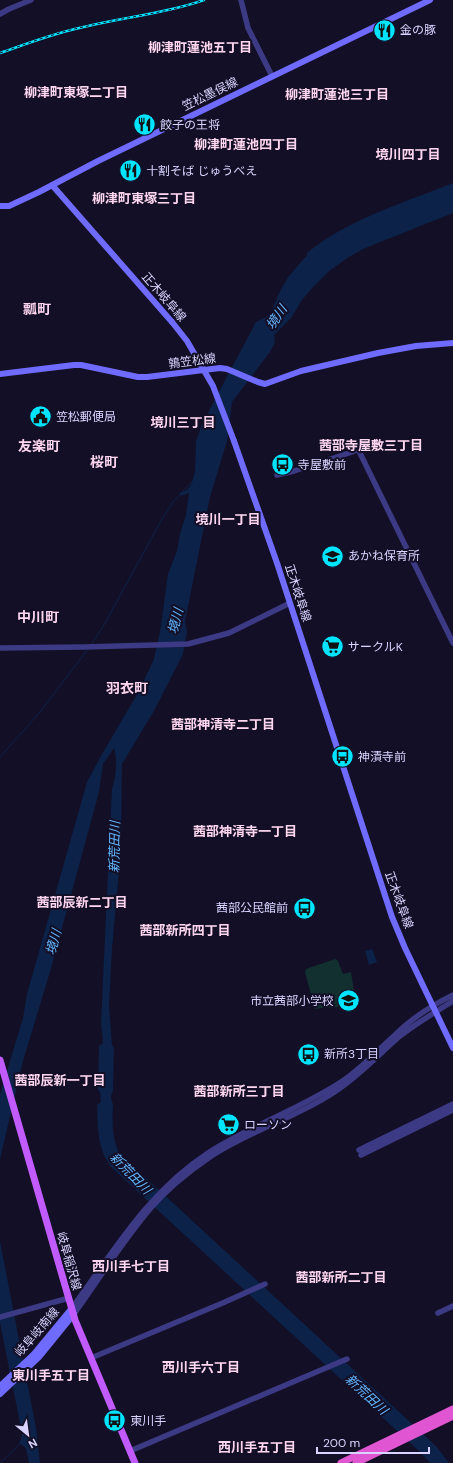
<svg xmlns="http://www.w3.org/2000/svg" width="453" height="1463" font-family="'DM Sans','Noto Sans JP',sans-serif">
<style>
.green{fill:#12302f}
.water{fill:#0c2248}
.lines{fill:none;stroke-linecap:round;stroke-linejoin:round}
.stream{stroke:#0c2248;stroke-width:1}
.tertiary{stroke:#3d3a85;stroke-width:5.5}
.secondary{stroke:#6f6bff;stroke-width:6}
.primary{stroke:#c25bff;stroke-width:7}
.trunk{stroke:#e055d1;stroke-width:7}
.rail-casing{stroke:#00e5ff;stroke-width:2.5}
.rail{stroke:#130f26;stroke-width:1;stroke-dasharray:3;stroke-linecap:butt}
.secondary-bridge{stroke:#6f6bff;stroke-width:6}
.labels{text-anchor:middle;stroke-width:4;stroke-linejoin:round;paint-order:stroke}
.poi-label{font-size:12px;fill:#d9d4ff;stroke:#130f26;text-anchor:start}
.street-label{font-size:12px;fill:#d9d4ff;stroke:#130f26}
.neighbourhood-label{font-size:13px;font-weight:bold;fill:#ffd6f0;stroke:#130f26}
.water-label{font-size:13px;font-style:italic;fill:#62b6ff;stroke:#130f26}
.quarter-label{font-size:14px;font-weight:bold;fill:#ffd6f0;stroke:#130f26}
</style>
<rect width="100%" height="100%" fill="#130f26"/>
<path class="green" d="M 335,959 L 338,961 L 343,974 L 351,972 L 356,1004 C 342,1009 329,1006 315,1009 L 305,972 L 306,969 Z"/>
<path class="water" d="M 453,183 L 453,213 L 363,249 L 349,257 L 329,271 L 314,286 L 302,300 L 291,318 L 274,335 L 275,342 L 270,352 L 232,402 L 227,441 L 210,497 L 185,621 L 187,632 L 183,654 L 154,711 L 122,764 L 121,849 L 112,949 L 109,1006 L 112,1045 L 114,1048 L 113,1091 C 110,1096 111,1100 113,1104 C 112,1121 112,1137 119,1153 L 436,1446 L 449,1463 L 430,1463 L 420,1452 L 111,1167 C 97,1147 98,1129 97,1105 L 101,1102 L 100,1092 L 98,1090 L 99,1046 L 103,1043 L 101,1022 L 112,789 C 116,777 118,761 114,748 L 103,764 L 99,792 L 50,972 L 23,1061 L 0,1159 L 0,1094 L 23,1018 L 27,994 L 87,782 L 102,754 L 139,691 L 154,659 L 160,632 L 168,574 L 177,551 L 180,534 L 186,515 L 189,493 L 181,496 L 179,493 L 187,490 L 191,485 L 195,472 L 196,441 L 201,427 L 214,401 L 256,322 L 268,316 L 271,312 L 281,289 L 289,276 L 307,255 L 307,253 C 346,220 406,202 453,183 Z
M 372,949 L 377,962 L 369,965 L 365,951 Z
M 0,1241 L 36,1428 L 40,1463 L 29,1463 L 26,1448 L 19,1443 L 21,1439 L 22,1433 L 0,1323 Z"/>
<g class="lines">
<path class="stream" d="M 183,491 L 192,482
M 91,645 L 104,625 L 162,519 L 173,502 L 180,495
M 0,757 L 40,712 L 88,649
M 0,1463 L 20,1444"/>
<path class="tertiary" d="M 241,0 L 248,28 L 272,76
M 0,14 L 9,9 L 31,0
M 277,475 L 294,471 L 352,452 L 358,449 L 453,643
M 0,648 L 84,647 L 188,644 L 229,633 L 290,603
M 359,1150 L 453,1104
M 361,1155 L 453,1110
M 72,1308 C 114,1251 148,1192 208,1153 C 251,1125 301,1109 344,1080 C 363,1067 379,1049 396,1034 C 412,1018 433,1005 453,995
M 438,1313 L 453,1306
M 74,1314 C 99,1279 122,1242 150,1209 C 167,1189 188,1172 210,1157 C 247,1132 295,1118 333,1093 C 359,1076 377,1056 400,1036 C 417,1023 435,1012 453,1001
M 0,1317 L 69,1298
M 91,1358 L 225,1302 L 265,1284
M 130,1451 L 347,1359"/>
<path class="secondary" d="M 52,185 L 172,322
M 0,206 L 9,206 L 39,192 L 98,161 L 430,0
M 0,374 L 74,365 L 81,365 L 138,377 L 147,377 L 220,368 L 227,369 L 258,382 L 265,384 L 301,371 L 378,353 L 416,346 L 453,343
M 234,441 L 277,563 L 392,917 L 405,948 L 453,1048
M 0,1386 L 34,1354 L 72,1308
M 0,1394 L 39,1357 L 74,1314"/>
<path class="primary" d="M 0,1060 L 75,1320 L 135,1463"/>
<path class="trunk" d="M 341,1463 L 453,1409
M 356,1463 L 453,1416"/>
<defs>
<path id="rail" d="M 0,53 C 29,43 57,32 88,26 C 126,17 167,13 204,0"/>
</defs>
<use href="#rail" class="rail-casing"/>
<use href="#rail" class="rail"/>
<path class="secondary-bridge" d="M 172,322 L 187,341 L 213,386 L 234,441"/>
</g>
<defs>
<symbol id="restaurant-disc" viewBox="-11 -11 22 22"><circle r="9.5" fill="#00e5ff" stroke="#130f26"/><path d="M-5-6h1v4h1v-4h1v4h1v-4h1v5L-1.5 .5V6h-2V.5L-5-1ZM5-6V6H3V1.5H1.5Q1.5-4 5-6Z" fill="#111"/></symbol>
<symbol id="civic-disc" viewBox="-11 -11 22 22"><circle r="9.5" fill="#00e5ff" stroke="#130f26"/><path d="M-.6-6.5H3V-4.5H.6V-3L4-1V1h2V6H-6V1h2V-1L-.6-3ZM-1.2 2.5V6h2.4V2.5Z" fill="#111"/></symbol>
<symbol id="bus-disc" viewBox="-11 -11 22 22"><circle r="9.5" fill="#00e5ff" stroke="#130f26"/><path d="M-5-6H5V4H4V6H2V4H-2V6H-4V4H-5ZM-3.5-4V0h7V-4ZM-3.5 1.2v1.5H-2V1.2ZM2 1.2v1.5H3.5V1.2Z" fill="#111"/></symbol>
<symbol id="school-disc" viewBox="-11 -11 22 22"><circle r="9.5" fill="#00e5ff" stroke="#130f26"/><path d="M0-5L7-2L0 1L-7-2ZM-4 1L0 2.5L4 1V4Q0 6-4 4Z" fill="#111"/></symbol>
<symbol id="supermarket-disc" viewBox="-11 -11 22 22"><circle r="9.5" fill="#00e5ff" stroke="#130f26"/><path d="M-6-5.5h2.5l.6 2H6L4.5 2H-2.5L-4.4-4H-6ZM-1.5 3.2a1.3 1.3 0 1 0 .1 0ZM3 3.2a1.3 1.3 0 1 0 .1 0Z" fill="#111"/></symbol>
</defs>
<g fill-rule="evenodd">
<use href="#restaurant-disc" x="372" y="18" width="25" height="25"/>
<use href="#restaurant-disc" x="132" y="112" width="25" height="25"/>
<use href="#restaurant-disc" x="118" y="158" width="25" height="25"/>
<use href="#civic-disc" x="28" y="404" width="25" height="25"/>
<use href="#bus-disc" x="270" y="452" width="25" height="25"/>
<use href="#school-disc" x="320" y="544" width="25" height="25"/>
<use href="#supermarket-disc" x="320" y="634" width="25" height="25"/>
<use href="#bus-disc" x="330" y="744" width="25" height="25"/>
<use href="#bus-disc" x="292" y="896" width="25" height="25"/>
<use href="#school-disc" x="336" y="988" width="25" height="25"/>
<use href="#bus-disc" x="296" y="1042" width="25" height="25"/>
<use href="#supermarket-disc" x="216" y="1112" width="25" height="25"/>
<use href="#bus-disc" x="102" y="1408" width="25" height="25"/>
</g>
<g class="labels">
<g class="poi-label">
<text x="400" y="34">金の豚</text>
<text x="160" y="129">餃子の王将</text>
<text x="146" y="175">十割そば じゅうべえ</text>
<text x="56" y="421">笠松郵便局</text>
<text x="298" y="469">寺屋敷前</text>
<text x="348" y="560">あかね保育所</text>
<text x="348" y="651">サークルK</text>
<text x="358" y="761">神漬寺前</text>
<text x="288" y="912" text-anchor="end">茜部公民館前</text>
<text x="334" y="1005" text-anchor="end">市立茜部小学校</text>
<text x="324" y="1058">新所3丁目</text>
<text x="244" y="1129">ローソン</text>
<text x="130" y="1425">東川手</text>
</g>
<g class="street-label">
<text transform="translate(210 94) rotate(-26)" y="4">笠松墨俣線</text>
<text transform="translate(164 297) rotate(49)" y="4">正木岐阜線</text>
<text transform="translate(192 361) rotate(-7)" y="4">鶉笠松線</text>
<text transform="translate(298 593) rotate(72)" y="4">正木岐阜線</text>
<text transform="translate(399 900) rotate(70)" y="4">正木岐阜線</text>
<text transform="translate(69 1261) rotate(74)" y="4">岐阜稲沢線</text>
<text transform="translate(37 1332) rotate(-49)" y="4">岐阜岐南線</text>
</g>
<g class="neighbourhood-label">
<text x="200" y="52">柳津町蓮池五丁目</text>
<text x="76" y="97">柳津町東塚二丁目</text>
<text x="337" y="99">柳津町蓮池三丁目</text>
<text x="246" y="149">柳津町蓮池四丁目</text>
<text x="408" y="159">境川四丁目</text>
<text x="144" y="203">柳津町東塚三丁目</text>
<text x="183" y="427">境川三丁目</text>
<text x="371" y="450">茜部寺屋敷三丁目</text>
<text x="228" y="524">境川一丁目</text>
<text x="223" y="729">茜部神清寺二丁目</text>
<text x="245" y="836">茜部神清寺一丁目</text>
<text x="82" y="907">茜部辰新二丁目</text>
<text x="185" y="935">茜部新所四丁目</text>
<text x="60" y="1085">茜部辰新一丁目</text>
<text x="239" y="1096">茜部新所三丁目</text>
<text x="131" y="1271">西川手七丁目</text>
<text x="341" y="1282">茜部新所二丁目</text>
<text x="201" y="1372">西川手六丁目</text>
<text x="51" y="1380">東川手五丁目</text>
<text x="257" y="1452">西川手五丁目</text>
</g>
<g class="water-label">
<text transform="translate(276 317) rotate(-55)" y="5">境川</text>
<text transform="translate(175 621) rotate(-75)" y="5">境川</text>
<text transform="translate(114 847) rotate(-89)" y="5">新荒田川</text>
<text transform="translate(53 942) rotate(-74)" y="5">境川</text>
<text transform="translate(131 1173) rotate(46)" y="5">新荒田川</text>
<text transform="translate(367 1394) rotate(43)" y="5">新荒田川</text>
</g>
<g class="quarter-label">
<text x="37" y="314">瓢町</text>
<text x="39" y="451">友楽町</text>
<text x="104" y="467">桜町</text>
<text x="38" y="622">中川町</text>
<text x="127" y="693">羽衣町</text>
</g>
</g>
<g transform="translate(28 1435) rotate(151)" stroke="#130f26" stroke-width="3" paint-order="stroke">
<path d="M0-3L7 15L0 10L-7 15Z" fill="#d9d4ff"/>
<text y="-6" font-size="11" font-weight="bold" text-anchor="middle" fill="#d9d4ff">N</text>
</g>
<path d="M317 1447v6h112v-6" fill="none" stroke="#d9d4ff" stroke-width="2"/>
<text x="323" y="1447" font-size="12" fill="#d9d4ff" stroke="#130f26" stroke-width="3" paint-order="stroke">200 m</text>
</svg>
